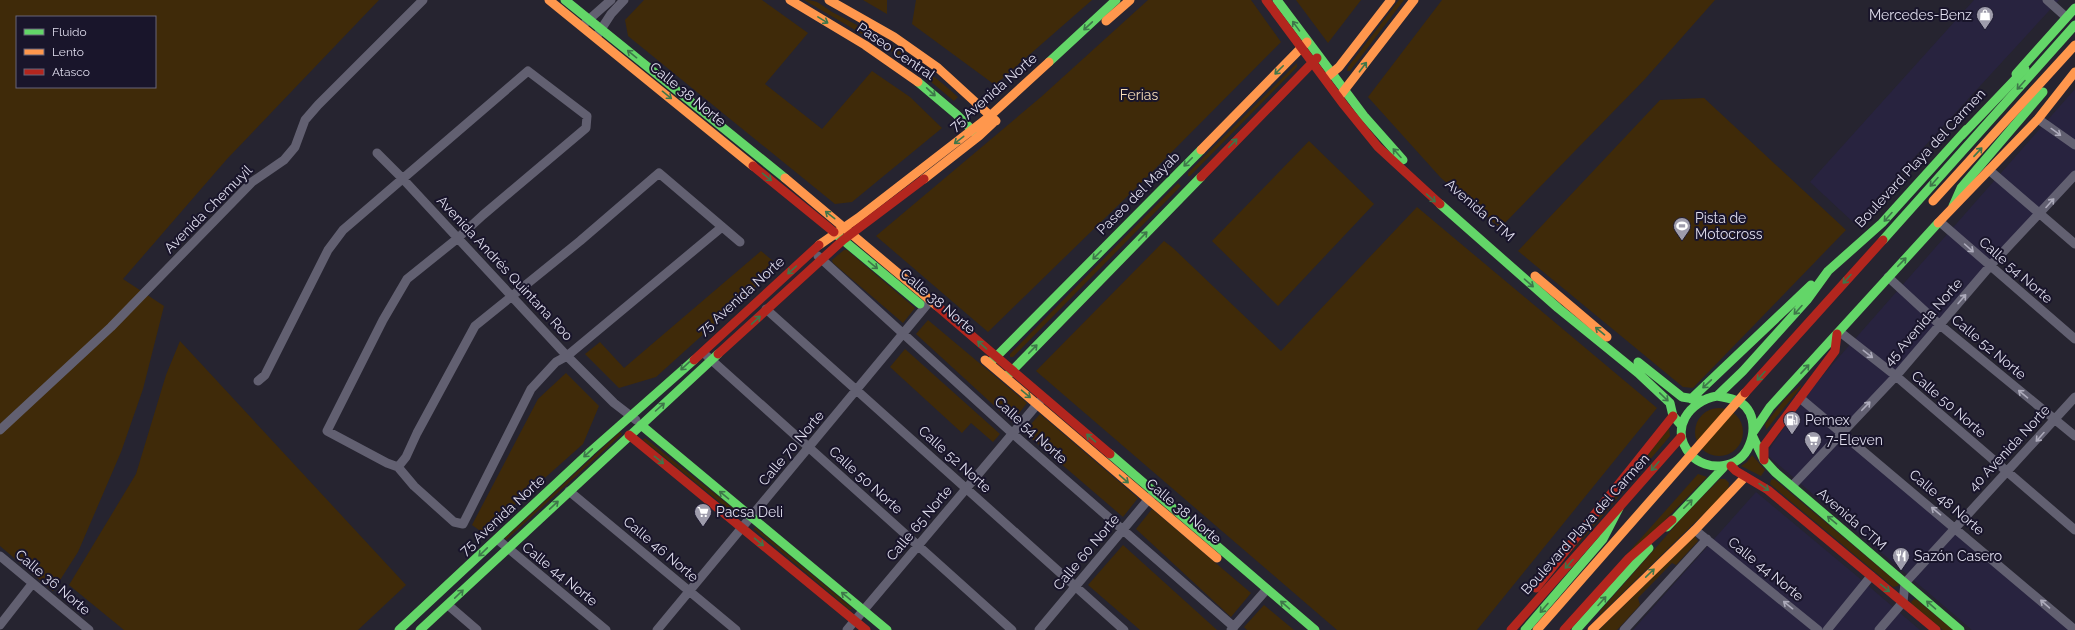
<svg xmlns="http://www.w3.org/2000/svg" width="2075" height="630" font-family="Raleway,sans-serif">
<style>
.built{fill:#28233f}
.green{fill:#3f2a09;fill-rule:evenodd}
.lines{fill:none;stroke-linecap:round;stroke-linejoin:round}
.street{stroke:#626071;stroke-width:9}
.fast{stroke:#63d668;stroke-width:9}
.slow{stroke:#ff974d;stroke-width:9}
.jam{stroke:#b3261e;stroke-width:9}
.fast-bridge{stroke:#63d668;stroke-width:9}
.slow-bridge{stroke:#ff974d;stroke-width:9}
.jam-bridge{stroke:#b3261e;stroke-width:9}
.oneway{stroke:#3e764a}
.oneway2{stroke:#adabbb}
.labels{text-anchor:middle;stroke-width:4;stroke-linejoin:round;paint-order:stroke}
.poi-label{font-size:14px;fill:#dfdded;stroke:#19152b;text-anchor:start}
.street-label{font-size:14px;fill:#dfdded;stroke:#19152b}
.park-label{font-size:14px;fill:#f8deb9;stroke:#19152b}
</style>
<rect width="100%" height="100%" fill="#262430"/>
<path class="built" d="M 1974,0 L 2059,0 L 1854,223 L 1810,182 Z
M 2075,89 L 2075,175 L 1841,437 L 2072,630 L 1972,630 L 1766,454 L 1810,390 Z
M 1756,492 L 1858,577 L 1920,630 L 1633,630 Z"/>
<path class="green" d="M 0,0 L 379,0 L 227,159 L 123,279 L 164,306 L 143,389 L 121,452 L 78,552 L 53,591 L 0,546 ZM 17,17 L 155,17 L 155,87 L 17,87 Z
M 644,0 L 762,0 L 808,33 L 765,84 L 822,129 L 872,71 L 910,97 L 942,128 L 852,202 L 835,204 L 628,36 L 625,20 Z
M 804,0 C 821,0 822,7 836,14 C 883,38 919,62 958,97 L 954,101 L 918,71 L 891,51 Z
M 863,0 L 887,0 L 887,14 Z
M 916,0 L 1092,0 L 995,85 L 912,24 Z
M 1148,0 L 1251,0 L 1281,42 L 1142,182 L 988,332 L 876,236 L 1041,97 Z
M 1296,0 L 1361,0 L 1328,43 Z
M 1399,0 L 1404,0 L 1350,71 L 1347,71 L 1348,67 Z
M 1442,0 L 1715,0 L 1645,79 L 1500,228 L 1441,178 L 1368,97 Z
M 1297,63 L 1297,67 L 1190,176 L 1188,176 L 1188,173 Z
M 1704,98 L 1846,230 L 1693,388 L 1683,387 L 1518,251 L 1660,100 Z
M 1309,141 L 1374,204 L 1278,306 L 1212,241 Z
M 1178,183 L 1181,186 L 1013,357 L 1010,357 L 1010,354 Z
M 1417,207 L 1657,408 L 1477,630 L 1337,630 L 1036,371 L 1164,241 L 1173,248 L 1281,351 Z
M 844,250 L 847,250 L 915,308 L 903,323 L 833,263 L 832,260 Z
M 761,251 L 779,266 L 656,377 L 619,388 L 585,354 L 600,342 L 624,368 Z
M 928,320 L 1027,403 L 1012,422 L 916,334 Z
M 180,341 L 406,585 L 358,630 L 124,630 L 69,585 L 136,474 L 166,375 Z
M 905,349 L 1000,434 L 993,442 L 971,423 L 962,433 L 890,367 Z
M 566,373 L 599,406 L 583,444 L 483,533 L 472,525 L 538,399 Z
M 1801,385 L 1801,387 L 1766,430 L 1765,424 L 1785,399 Z
M1695 432a24 24 0 1 1 48 0a24 24 0 1 1-48 0Z
M 1040,414 L 1138,498 L 1123,517 L 1024,432 Z
M 1669,428 L 1670,436 L 1565,560 Z
M 620,432 L 622,434 L 506,540 L 505,538 Z
M 645,438 L 740,514 L 738,517 L 643,440 Z
M 1752,455 L 1765,470 L 1761,476 L 1741,466 L 1747,462 Z
M 1698,474 L 1707,477 L 1579,608 Z
M 1720,479 L 1725,479 L 1729,483 L 1728,490 L 1600,615 L 1600,611 L 1689,510 Z
M 1774,479 L 1899,584 L 1898,586 L 1893,587 L 1770,484 L 1771,480 Z
M 1152,509 L 1251,593 L 1231,617 L 1136,529 Z
M 755,527 L 852,608 L 850,610 L 754,529 Z
M 1695,536 L 1698,541 L 1676,565 L 1672,563 L 1638,598 L 1640,605 L 1617,630 L 1599,630 Z
M 1123,545 L 1217,630 L 1140,630 L 1088,585 Z
M 1914,599 L 1917,600 L 1953,630 L 1943,630 L 1912,604 L 1911,602 Z
M 1264,605 L 1294,630 L 1247,630 L 1244,627 Z"/>
<g class="lines">
<path class="street" d="M 2047,0 L 2066,17
M 585,23 L 611,0
M 598,34 L 611,14 L 624,0
M 2038,119 L 2075,145
M 377,153 L 403,179 L 567,356 L 614,403 L 636,420
M 1989,170 L 2075,244
M 1940,222 L 2075,339
M 818,256 L 1012,433 L 1234,627
M 1888,277 L 1940,325 L 2075,436
M 766,309 L 1124,630
M 1840,332 L 1896,376 L 2075,530
M 707,356 L 1012,630
M 258,381 L 265,375 L 328,250 L 343,230 L 528,71 L 587,116 L 586,128 L 483,215 L 458,238 L 407,279 L 383,320 L 327,431 L 387,463 L 398,467 L 414,486 L 454,522 L 463,524 L 531,389 L 556,362 L 567,356 L 722,227
M 1800,398 L 2075,630
M 0,430 L 111,327 L 252,182 L 284,160 L 295,147 L 305,120 L 318,105 L 423,0
M 398,467 L 406,457 L 417,433 L 475,326 L 580,241 L 659,173 L 740,242
M 1792,486 L 1896,376 L 1990,266 L 2075,175
M 569,491 L 736,630
M 1695,530 L 1818,630
M 497,539 L 606,630
M 0,556 L 89,630
M 448,605 L 477,630
M 0,625 L 32,584
M 657,630 L 930,301
M 847,630 L 1040,401
M 1039,630 L 1152,495
M 1231,630 L 1267,589
M 1624,630 L 1707,539
M 1827,630 L 1871,576
M 1879,630 L 1903,602 L 1905,583 L 2075,397"/>
<path class="fast" d="M 565,0 L 785,178
M 1277,0 L 1364,116 L 1403,160
M 1049,62 L 1116,0
M 2016,74 L 2075,8
M 918,82 L 956,114 L 977,135
M 1961,136 L 2025,69
M 1440,204 L 1558,308 L 1638,373 L 1670,403 L 1673,416 L 1682,426
M 1953,206 L 1961,188 L 2043,92
M 837,235 L 920,304
M 991,362 L 1201,150
M 1638,362 L 1682,397 L 1701,400
M 1007,376 L 1201,177
M 1717,396 L 1743,371 L 1807,300 L 1828,271 L 1882,223 L 1967,129
M 1717,396 C 1723,397 1729,398 1735,400 C 1755,407 1756,430 1749,446 C 1740,469 1707,473 1690,454 C 1669,429 1689,401 1717,396 Z
M 1691,399 L 1811,285
M 641,425 L 887,630
M 1754,431 L 1770,407 L 1938,223
M 1753,437 L 1764,460 L 1775,472 L 1960,630
M 1110,454 L 1315,630
M 1667,527 L 1723,468
M 399,630 L 591,451 L 694,360
M 420,630 L 718,354
M 1525,630 L 1603,539 L 1619,508
M 1576,630 L 1649,548"/>
<path class="slow" d="M 549,0 L 753,166
M 790,0 L 865,45 L 918,82
M 829,0 L 894,37 L 938,68 L 996,121
M 1106,21 L 1130,0
M 1326,78 L 1339,67 L 1391,0
M 1339,97 L 1414,0
M 1201,150 L 1307,42
M 785,178 L 937,306
M 924,179 L 979,136 L 995,121
M 1938,223 L 2038,119 L 2075,72
M 819,245 L 858,218 L 990,116 L 1049,62
M 1535,276 L 1607,337
M 985,360 L 1217,558
M 1592,630 L 1695,530 L 1745,477"/>
<path class="jam" d="M 1266,0 L 1344,105 L 1378,147 L 1440,204
M 753,166 L 834,232
M 1201,177 L 1317,58
M 937,306 L 1110,454
M 718,354 L 843,240 L 924,179
M 694,360 L 819,245
M 629,435 L 866,630
M 1764,460 L 1764,446 L 1835,351 L 1837,334
M 1731,466 L 1736,471 L 1768,490 L 1936,630
M 1536,588 L 1673,416
M 1511,630 L 1681,437
M 1564,630 L 1629,558 L 1672,520"/>
<path class="fast-bridge" d="M 1883,240 L 2075,25"/>
<path class="slow-bridge" d="M 1933,201 L 2075,45
M 1537,630 L 1745,393"/>
<path class="jam-bridge" d="M 1745,393 L 1883,240"/>
</g>
<defs><path id="oneway-shaft" d="M-6 0H5M1.5-3L5.5 0L1.5 3" fill="none" stroke-width="1.6" stroke-linecap="round" stroke-linejoin="round"/></defs>
<g class="oneway">
<use href="#oneway-shaft" transform="translate(823 20) rotate(31)"/>
<use href="#oneway-shaft" transform="translate(1088 26) rotate(137)"/>
<use href="#oneway-shaft" transform="translate(1296 26) rotate(-126)"/>
<use href="#oneway-shaft" transform="translate(632 54) rotate(-141)"/>
<use href="#oneway-shaft" transform="translate(1363 67) rotate(-53)"/>
<use href="#oneway-shaft" transform="translate(1279 70) rotate(135)"/>
<use href="#oneway-shaft" transform="translate(2021 85) rotate(132)"/>
<use href="#oneway-shaft" transform="translate(931 92) rotate(43)"/>
<use href="#oneway-shaft" transform="translate(667 95) rotate(39)"/>
<use href="#oneway-shaft" transform="translate(959 140) rotate(142)"/>
<use href="#oneway-shaft" transform="translate(1233 143) rotate(-46)"/>
<use href="#oneway-shaft" transform="translate(1978 152) rotate(-47)"/>
<use href="#oneway-shaft" transform="translate(1397 153) rotate(-132)"/>
<use href="#oneway-shaft" transform="translate(1188 162) rotate(135)"/>
<use href="#oneway-shaft" transform="translate(767 177) rotate(39)"/>
<use href="#oneway-shaft" transform="translate(1934 182) rotate(132)"/>
<use href="#oneway-shaft" transform="translate(1431 198) rotate(42)"/>
<use href="#oneway-shaft" transform="translate(830 215) rotate(-142)"/>
<use href="#oneway-shaft" transform="translate(1888 217) rotate(132)"/>
<use href="#oneway-shaft" transform="translate(1143 236) rotate(-46)"/>
<use href="#oneway-shaft" transform="translate(1097 255) rotate(135)"/>
<use href="#oneway-shaft" transform="translate(1902 262) rotate(-46)"/>
<use href="#oneway-shaft" transform="translate(873 265) rotate(40)"/>
<use href="#oneway-shaft" transform="translate(792 270) rotate(138)"/>
<use href="#oneway-shaft" transform="translate(1847 279) rotate(132)"/>
<use href="#oneway-shaft" transform="translate(1529 283) rotate(41)"/>
<use href="#oneway-shaft" transform="translate(1798 310) rotate(132)"/>
<use href="#oneway-shaft" transform="translate(756 320) rotate(-43)"/>
<use href="#oneway-shaft" transform="translate(1600 331) rotate(-140)"/>
<use href="#oneway-shaft" transform="translate(982 345) rotate(-139)"/>
<use href="#oneway-shaft" transform="translate(1033 349) rotate(-46)"/>
<use href="#oneway-shaft" transform="translate(685 366) rotate(137)"/>
<use href="#oneway-shaft" transform="translate(1805 369) rotate(-47)"/>
<use href="#oneway-shaft" transform="translate(1761 376) rotate(132)"/>
<use href="#oneway-shaft" transform="translate(1707 384) rotate(137)"/>
<use href="#oneway-shaft" transform="translate(1026 394) rotate(40)"/>
<use href="#oneway-shaft" transform="translate(1664 397) rotate(44)"/>
<use href="#oneway-shaft" transform="translate(660 407) rotate(-42)"/>
<use href="#oneway-shaft" transform="translate(1091 438) rotate(-139)"/>
<use href="#oneway-shaft" transform="translate(588 453) rotate(137)"/>
<use href="#oneway-shaft" transform="translate(659 460) rotate(39)"/>
<use href="#oneway-shaft" transform="translate(1655 466) rotate(131)"/>
<use href="#oneway-shaft" transform="translate(1124 479) rotate(41)"/>
<use href="#oneway-shaft" transform="translate(1764 487) rotate(35)"/>
<use href="#oneway-shaft" transform="translate(724 495) rotate(-140)"/>
<use href="#oneway-shaft" transform="translate(1688 504) rotate(-45)"/>
<use href="#oneway-shaft" transform="translate(554 505) rotate(-43)"/>
<use href="#oneway-shaft" transform="translate(1832 520) rotate(-140)"/>
<use href="#oneway-shaft" transform="translate(759 542) rotate(40)"/>
<use href="#oneway-shaft" transform="translate(483 552) rotate(136)"/>
<use href="#oneway-shaft" transform="translate(1569 564) rotate(132)"/>
<use href="#oneway-shaft" transform="translate(1650 573) rotate(-44)"/>
<use href="#oneway-shaft" transform="translate(1885 588) rotate(39)"/>
<use href="#oneway-shaft" transform="translate(459 594) rotate(-44)"/>
<use href="#oneway-shaft" transform="translate(846 596) rotate(-140)"/>
<use href="#oneway-shaft" transform="translate(1602 601) rotate(-48)"/>
<use href="#oneway-shaft" transform="translate(1285 605) rotate(-139)"/>
<use href="#oneway-shaft" transform="translate(1931 605) rotate(-139)"/>
<use href="#oneway-shaft" transform="translate(1544 608) rotate(131)"/>
</g>
<g class="oneway2">
<use href="#oneway-shaft" transform="translate(2056 132) rotate(36)"/>
<use href="#oneway-shaft" transform="translate(2050 203) rotate(-48)"/>
<use href="#oneway-shaft" transform="translate(1969 248) rotate(42)"/>
<use href="#oneway-shaft" transform="translate(1962 299) rotate(-49)"/>
<use href="#oneway-shaft" transform="translate(1868 354) rotate(38)"/>
<use href="#oneway-shaft" transform="translate(2023 394) rotate(-140)"/>
<use href="#oneway-shaft" transform="translate(1866 406) rotate(-46)"/>
<use href="#oneway-shaft" transform="translate(2040 437) rotate(132)"/>
<use href="#oneway-shaft" transform="translate(1936 511) rotate(-140)"/>
<use href="#oneway-shaft" transform="translate(2045 604) rotate(-139)"/>
<use href="#oneway-shaft" transform="translate(1788 605) rotate(-141)"/>
</g>
<defs>
<symbol id="shop-pin" viewBox="-11 -11 22 30"><path d="M0 17L-7.5 6A9.5 9.5 0 1 1 7.5 6Z" fill="#9e9cab" stroke="#19152b"/><path d="M-5-2.5h2.3a2.7 3.5 0 0 1 5.4 0H5L5.5 6h-11ZM-1.5-2.5h3a1.5 2.3 0 0 0-3 0Z" fill="#fff"/></symbol>
<symbol id="stadium-pin" viewBox="-11 -11 22 30"><path d="M0 17L-7.5 6A9.5 9.5 0 1 1 7.5 6Z" fill="#9e9cab" stroke="#19152b"/><path d="M0-5a6.5 5 0 1 0 0 10a6.5 5 0 1 0 0-10ZM-3.5-1.8h7v3.6h-7Z" fill="#fff"/></symbol>
<symbol id="fuel-pin" viewBox="-11 -11 22 30"><path d="M0 17L-7.5 6A9.5 9.5 0 1 1 7.5 6Z" fill="#9e9cab" stroke="#19152b"/><path d="M-5.5-6h7V0h2V4h1.3V-2.5L3-4.5l.8-.8L6-3V5H2.5V1h-1V6h-7ZM-4.2-4.7v3.2H.2V-4.7Z" fill="#fff"/></symbol>
<symbol id="supermarket-pin" viewBox="-11 -11 22 30"><path d="M0 17L-7.5 6A9.5 9.5 0 1 1 7.5 6Z" fill="#9e9cab" stroke="#19152b"/><path d="M-6-5.5h2.5l.6 2H6L4.5 2H-2.5L-4.4-4H-6ZM-1.5 3.2a1.3 1.3 0 1 0 .1 0ZM3 3.2a1.3 1.3 0 1 0 .1 0Z" fill="#fff"/></symbol>
<symbol id="restaurant-pin" viewBox="-11 -11 22 30"><path d="M0 17L-7.5 6A9.5 9.5 0 1 1 7.5 6Z" fill="#9e9cab" stroke="#19152b"/><path d="M-5-6h1v4h1v-4h1v4h1v-4h1v5L-1.5 .5V6h-2V.5L-5-1ZM5-6V6H3V1.5H1.5Q1.5-4 5-6Z" fill="#fff"/></symbol>
</defs>
<g fill-rule="evenodd">
<use href="#shop-pin" x="1975" y="5" width="20" height="27"/>
<use href="#stadium-pin" x="1672" y="216" width="20" height="27"/>
<use href="#fuel-pin" x="1782" y="410" width="20" height="27"/>
<use href="#supermarket-pin" x="1803" y="430" width="20" height="27"/>
<use href="#supermarket-pin" x="693" y="502" width="20" height="27"/>
<use href="#restaurant-pin" x="1891" y="546" width="20" height="27"/>
</g>
<g class="labels">
<g class="poi-label">
<text x="1972" y="20" text-anchor="end">Mercedes-Benz</text>
<text x="1695" y="223">Pista de<tspan x="1695" dy="16">Motocross</tspan></text>
<text x="1805" y="425">Pemex</text>
<text x="1826" y="445">7-Eleven</text>
<text x="716" y="517">Pacsa Deli</text>
<text x="1914" y="561">Sazón Casero</text>
</g>
<g class="street-label">
<text transform="translate(896 51) rotate(34)" y="5">Paseo Central</text>
<text transform="translate(993 92) rotate(-41)" y="5">75 Avenida Norte</text>
<text transform="translate(688 94) rotate(39)" y="5">Calle 38 Norte</text>
<text transform="translate(1920 158) rotate(-47)" y="5">Boulevard Playa del Carmen</text>
<text transform="translate(1138 193) rotate(-45)" y="5">Paseo del Mayab</text>
<text transform="translate(208 209) rotate(-45)" y="5">Avenida Chemuyil</text>
<text transform="translate(1480 210) rotate(41)" y="5">Avenida CTM</text>
<text transform="translate(505 268) rotate(47)" y="5">Avenida Andrés Quintana Roo</text>
<text transform="translate(2016 270) rotate(41)" y="5">Calle 54 Norte</text>
<text transform="translate(741 296) rotate(-42)" y="5">75 Avenida Norte</text>
<text transform="translate(938 301) rotate(40)" y="5">Calle 38 Norte</text>
<text transform="translate(1923 322) rotate(-49)" y="5">45 Avenida Norte</text>
<text transform="translate(1989 347) rotate(40)" y="5">Calle 52 Norte</text>
<text transform="translate(1949 404) rotate(41)" y="5">Calle 50 Norte</text>
<text transform="translate(1031 430) rotate(42)" y="5">Calle 54 Norte</text>
<text transform="translate(791 448) rotate(-50)" y="5">Calle 70 Norte</text>
<text transform="translate(2009 448) rotate(-47)" y="5">40 Avenida Norte</text>
<text transform="translate(955 459) rotate(42)" y="5">Calle 52 Norte</text>
<text transform="translate(866 480) rotate(42)" y="5">Calle 50 Norte</text>
<text transform="translate(1947 502) rotate(40)" y="5">Calle 48 Norte</text>
<text transform="translate(1184 511) rotate(40)" y="5">Calle 38 Norte</text>
<text transform="translate(502 515) rotate(-43)" y="5">75 Avenida Norte</text>
<text transform="translate(1852 519) rotate(41)" y="5">Avenida CTM</text>
<text transform="translate(919 523) rotate(-50)" y="5">Calle 65 Norte</text>
<text transform="translate(1585 524) rotate(-48)" y="5">Boulevard Playa del Carmen</text>
<text transform="translate(661 549) rotate(40)" y="5">Calle 46 Norte</text>
<text transform="translate(1086 552) rotate(-50)" y="5">Calle 60 Norte</text>
<text transform="translate(1766 569) rotate(39)" y="5">Calle 44 Norte</text>
<text transform="translate(560 574) rotate(39)" y="5">Calle 44 Norte</text>
<text transform="translate(53 582) rotate(40)" y="5">Calle 36 Norte</text>
</g>
<g class="park-label">
<text x="1139" y="100">Ferias</text>
</g>
</g>
<rect x="16" y="16" width="140" height="72" fill="#19152b" stroke="#686579"/>
<rect x="24" y="29" width="20" height="6" fill="#63d668" stroke="#686579"/>
<text x="52" y="36" font-size="12" fill="#dfdded">Fluido</text>
<rect x="24" y="49" width="20" height="6" fill="#ff974d" stroke="#686579"/>
<text x="52" y="56" font-size="12" fill="#dfdded">Lento</text>
<rect x="24" y="69" width="20" height="6" fill="#b3261e" stroke="#686579"/>
<text x="52" y="76" font-size="12" fill="#dfdded">Atasco</text>
</svg>
